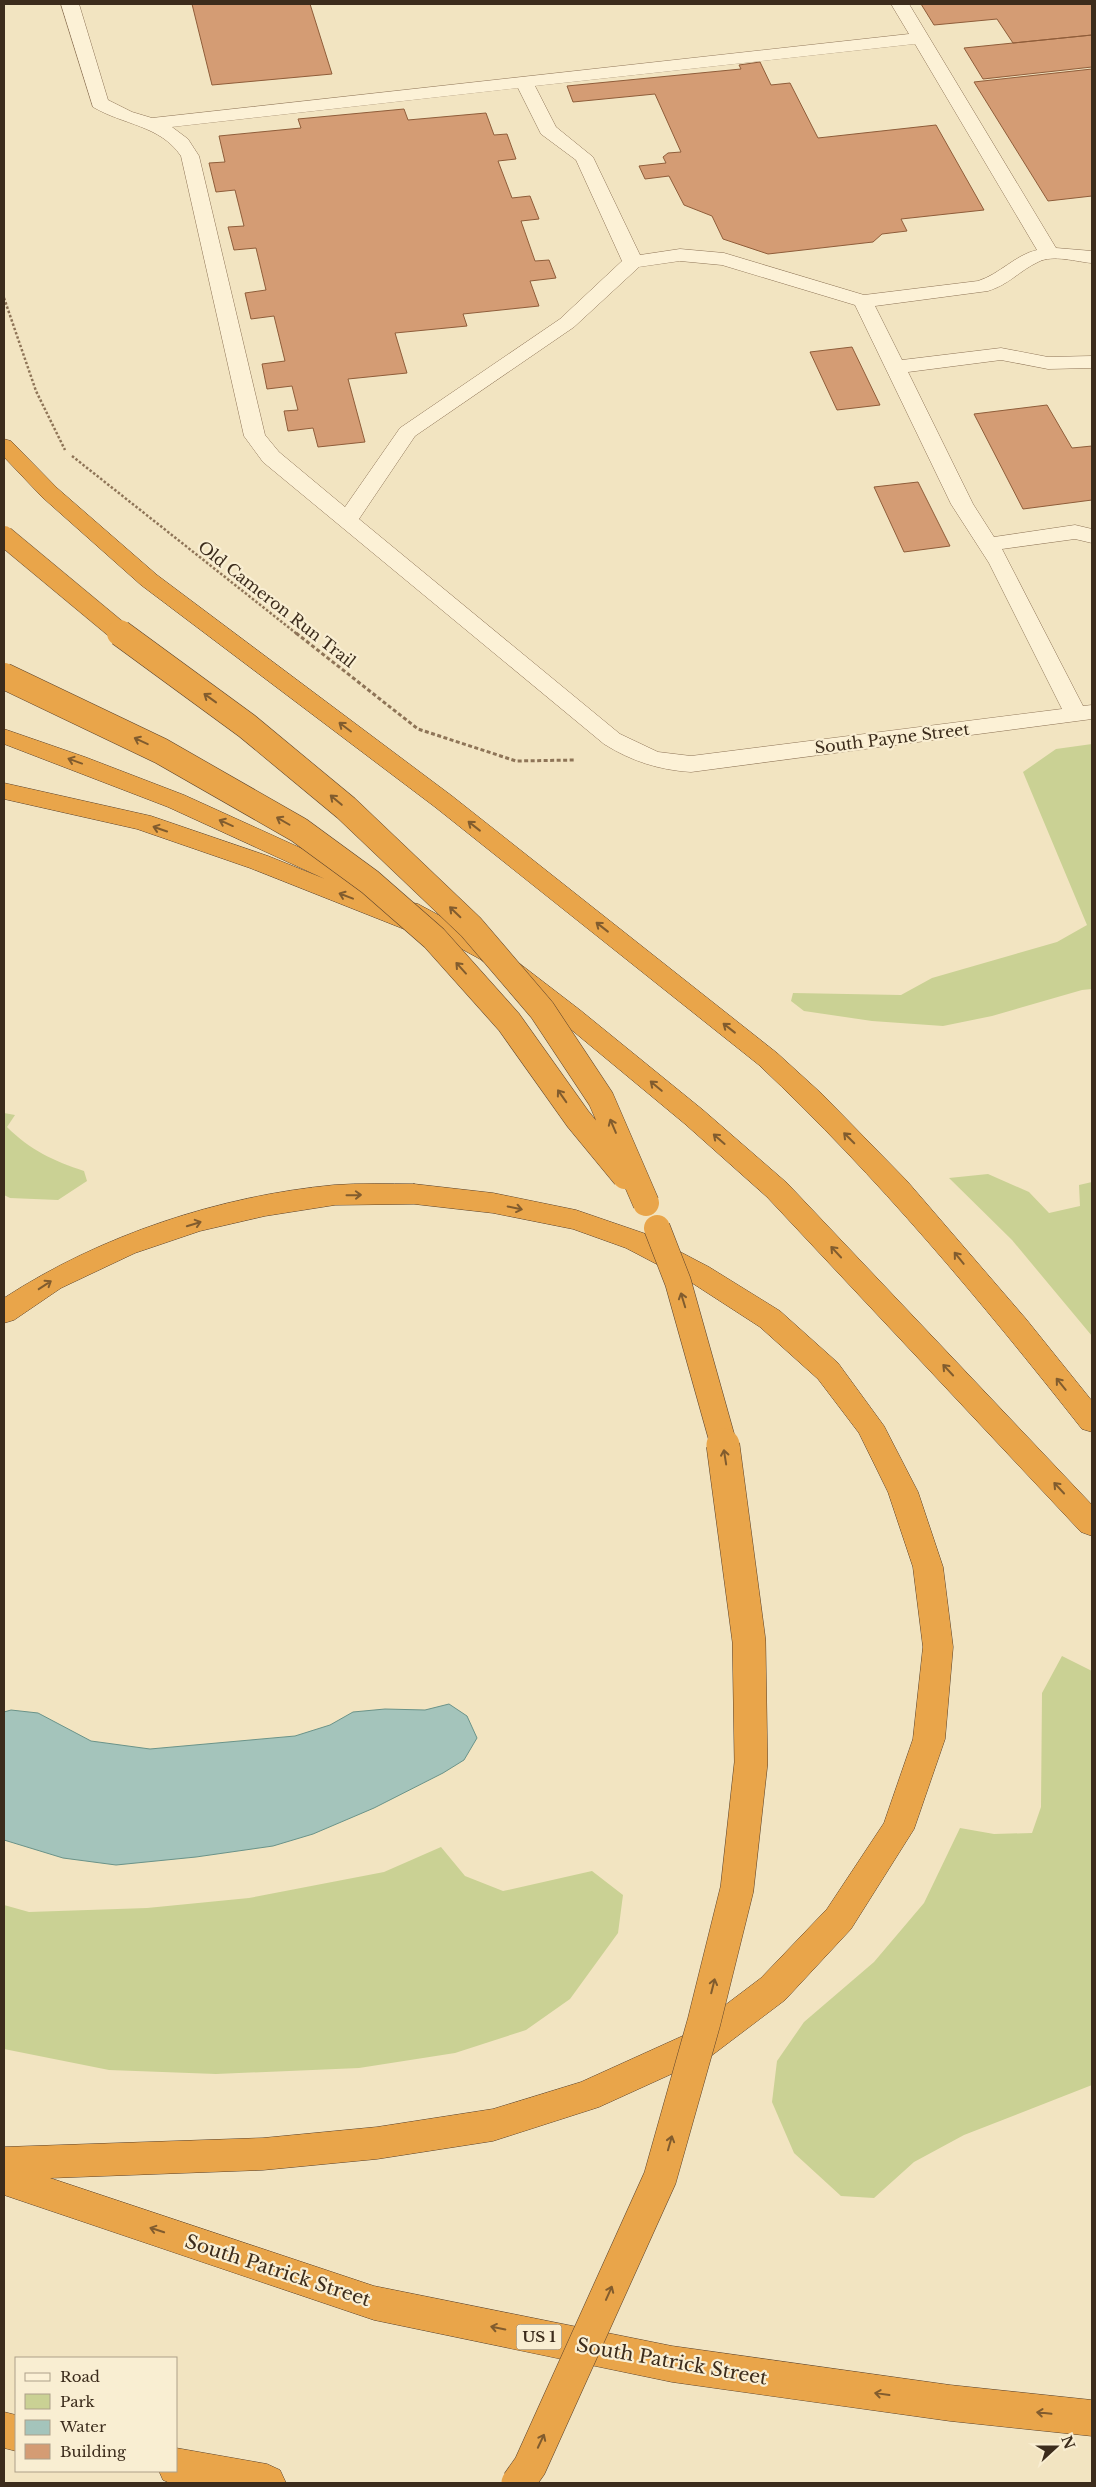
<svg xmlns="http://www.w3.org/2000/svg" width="1096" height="2487" font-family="'Libre Baskerville',serif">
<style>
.green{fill:#cad194}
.water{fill:#a4c4bb;stroke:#6a9389}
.building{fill:#d49c74;stroke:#8f5d3a}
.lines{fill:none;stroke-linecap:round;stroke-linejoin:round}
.minor-casing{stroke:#8e7457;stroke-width:1}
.highway-casing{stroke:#5b422b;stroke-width:1}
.path-far1{stroke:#8e7457;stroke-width:2.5;stroke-dasharray:2.5 2;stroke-linecap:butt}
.path{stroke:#8e7457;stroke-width:3;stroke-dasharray:4 2.5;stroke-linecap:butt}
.minor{fill:#fcf1d6;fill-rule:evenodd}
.highway{fill:#e9a54a;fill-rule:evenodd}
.highway-bridge-far2-casing{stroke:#5b422b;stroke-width:21;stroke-linecap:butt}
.highway-bridge-far1-casing{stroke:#5b422b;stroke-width:27;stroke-linecap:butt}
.highway-bridge-casing{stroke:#5b422b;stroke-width:34;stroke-linecap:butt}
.highway-bridge-far2{stroke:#e9a54a;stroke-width:20}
.highway-bridge-far1{stroke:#e9a54a;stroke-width:26}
.highway-bridge{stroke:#e9a54a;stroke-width:33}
.oneway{stroke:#815c2e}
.labels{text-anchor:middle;stroke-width:4.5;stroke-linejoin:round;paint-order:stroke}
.shield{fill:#f9eed2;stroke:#756653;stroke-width:1}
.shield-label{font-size:15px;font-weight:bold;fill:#3c2c1c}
.street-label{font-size:16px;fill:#3c2c1c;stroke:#f9eed2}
.near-street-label{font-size:19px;fill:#3c2c1c;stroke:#f9eed2}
</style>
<rect width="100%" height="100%" fill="#f2e4c1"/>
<path class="green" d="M 1092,744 L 1092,989 L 1082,990 L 992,1016 L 943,1026 L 872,1021 L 804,1011 L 791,1001 L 793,993 L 901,995 L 932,978 L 1057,942 L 1087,925 L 1023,772 L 1056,749 Z
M 4,1113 L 15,1115 L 7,1127 C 30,1150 54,1161 84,1171 L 87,1181 L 58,1200 L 10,1198 L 4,1195 Z
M 988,1174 L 1029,1192 L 1049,1213 L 1080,1206 L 1079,1185 L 1092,1182 L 1092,1336 L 1012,1240 L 949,1178 Z
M 1062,1656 L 1092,1671 L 1092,2085 L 964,2135 L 914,2162 L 874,2198 L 841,2196 L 794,2153 L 772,2102 L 777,2061 L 804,2022 L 874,1962 L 924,1903 L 960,1828 L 994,1834 L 1032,1833 L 1041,1807 L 1042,1693 Z
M 441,1847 L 465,1876 L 503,1891 L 592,1871 L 623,1895 L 618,1933 L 570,1999 L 526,2030 L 455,2053 L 359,2068 L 216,2074 L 109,2070 L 4,2049 L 4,1905 L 29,1912 L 147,1908 L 249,1898 L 384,1872 Z"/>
<path class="water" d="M 449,1704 L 467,1716 L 477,1738 L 464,1760 L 443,1773 L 374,1808 L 313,1834 L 273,1846 L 196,1857 L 116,1865 L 63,1858 L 4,1840 L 4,1712 L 11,1710 L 38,1713 L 91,1741 L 150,1749 L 295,1736 L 330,1725 L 353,1712 L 385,1709 L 425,1710 Z"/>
<path class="building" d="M 192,4 L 310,4 L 332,74 L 212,85 Z
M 921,4 L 1092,4 L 1092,35 L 1013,43 L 997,19 L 934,25 Z
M 1092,35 L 1092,67 L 983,79 L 964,48 Z
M 760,62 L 771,85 L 790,83 L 818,138 L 936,125 L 984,210 L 901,219 L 907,231 L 882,234 L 873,242 L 768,254 L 723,239 L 712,216 L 684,205 L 669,176 L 645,179 L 639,166 L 666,163 L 663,157 L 668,153 L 681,152 L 655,94 L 573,102 L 567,86 L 741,69 L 739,65 Z
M 1092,69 L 1092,196 L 1048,201 L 974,82 Z
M 404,109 L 408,120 L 486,113 L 494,135 L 507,134 L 516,159 L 498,161 L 512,198 L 530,196 L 539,219 L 521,221 L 535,261 L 549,260 L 556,278 L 530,281 L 539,306 L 463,314 L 467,326 L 395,333 L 407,373 L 348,379 L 365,442 L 318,447 L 313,428 L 288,431 L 284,411 L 298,410 L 292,386 L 267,389 L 262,364 L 285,361 L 274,316 L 251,319 L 245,293 L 266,290 L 256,248 L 234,250 L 228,227 L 244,226 L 235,190 L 216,192 L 209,163 L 225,162 L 219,136 L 301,128 L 298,119 Z
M 852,347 L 880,405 L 837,410 L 810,352 Z
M 1047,405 L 1072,448 L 1092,446 L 1092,500 L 1023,509 L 974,414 Z
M 918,482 L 950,546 L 904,552 L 874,487 Z"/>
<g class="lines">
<defs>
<path id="minor" d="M 61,4 L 79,4 L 108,100 L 132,112 L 152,118 L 909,34 L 891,4 L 909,4 L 1056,248 L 1092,251 L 1092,263 C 1077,262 1053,254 1038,262 C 1019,271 1010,284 988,291 L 875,306 L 902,360 L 1001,348 L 1048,357 L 1092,356 L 1092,368 L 1048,369 L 1001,360 L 908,372 L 973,504 L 994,537 L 1075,525 L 1092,529 L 1092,543 L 1075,539 L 1002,549 L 1083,706 L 1092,705 L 1092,719 L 691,772 C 659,770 631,761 604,744 L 263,462 L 244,436 L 181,156 C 160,125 123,125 93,107 ZM 915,44 L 1037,250 C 1015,255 1000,274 978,281 L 864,295 L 724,253 L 680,249 L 640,255 L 593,157 L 556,127 L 535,86 ZM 518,88 L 541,134 L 576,160 L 622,261 L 560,319 L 400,428 L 345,507 L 279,452 L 265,435 L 199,156 L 188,139 L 172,127 ZM 680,261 L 722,265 L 855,305 L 951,504 L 989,563 L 1062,709 L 691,756 L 658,752 L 620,734 L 359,519 L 415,436 L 574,327 L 639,267 Z"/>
<path id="highway" d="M 4,439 L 11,441 L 57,488 L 157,575 L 452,796 L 777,1053 L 822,1094 L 907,1181 L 1026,1319 L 1092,1401 L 1092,1432 L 1082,1429 C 981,1301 878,1177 759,1065 L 435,807 L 141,585 L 42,497 L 4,457 Z
M 4,729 L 85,757 L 184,795 L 373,881 L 376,887 L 373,893 L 365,895 L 398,908 L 400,904 L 409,902 L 418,904 L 498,947 L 580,1010 L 703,1110 L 787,1183 L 1092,1505 L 1092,1536 L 1081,1532 L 767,1197 L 685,1124 L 562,1022 L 480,959 L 427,930 L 418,933 L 409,931 L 250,868 L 137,829 L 4,799 L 4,783 L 151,816 L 268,856 L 325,879 L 168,807 L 4,744 Z
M 414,1184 L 493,1193 L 576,1210 L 646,1234 L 709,1267 L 780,1311 L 838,1363 L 884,1426 L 918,1492 L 943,1567 L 953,1647 L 945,1739 L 914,1829 L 851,1929 L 785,2000 L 711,2056 L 599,2107 L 493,2141 L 377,2159 L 263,2170 L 50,2178 L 374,2286 L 672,2346 L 950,2385 L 1092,2400 L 1092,2436 L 950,2421 L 672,2382 L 374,2320 L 4,2195 L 4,2147 L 263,2138 L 377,2127 L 493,2109 L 581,2082 L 687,2034 L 761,1978 L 827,1909 L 884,1823 L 913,1739 L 923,1647 L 913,1567 L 888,1492 L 859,1433 L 818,1379 L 760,1327 L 689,1281 L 626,1248 L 573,1229 L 493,1213 L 414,1204 L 335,1205 L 265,1216 L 200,1231 L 135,1253 L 61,1288 L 14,1320 L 4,1323 L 4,1298 C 101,1235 219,1196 334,1185 C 360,1183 388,1184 414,1184 Z
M 4,2412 L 16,2415 L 16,2451 L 4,2448 Z
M 176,2448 L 267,2464 L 280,2470 L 286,2483 L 170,2483 L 163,2480 L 159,2471 L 176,2471 Z"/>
</defs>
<use href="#minor" class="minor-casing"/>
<use href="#highway" class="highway-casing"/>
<path class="path-far1" d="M 4,298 L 36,391 L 65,450
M 72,456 L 297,634"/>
<path class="path" d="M 296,633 L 418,729 L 516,761 L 576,760"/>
<use href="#minor" class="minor"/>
<use href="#highway" class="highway"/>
<defs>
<path id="highway-bridge-far2" d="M 4,536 L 122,634"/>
<path id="highway-bridge-far1" d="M 120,633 L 247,726 L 346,808 L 471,927 L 542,1010 L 601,1099 L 646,1203
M 4,676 L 161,751 L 299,830 L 370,882 L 434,938 L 509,1022 L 578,1119 L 625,1176
M 657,1228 L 678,1282 L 724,1446"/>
<path id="highway-bridge" d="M 518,2483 L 530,2466 L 660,2178 L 704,2022 L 737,1889 L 751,1763 L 749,1641 L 723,1445"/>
</defs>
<use href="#highway-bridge-far2" class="highway-bridge-far2-casing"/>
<use href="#highway-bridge-far1" class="highway-bridge-far1-casing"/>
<use href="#highway-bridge" class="highway-bridge-casing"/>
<use href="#highway-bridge-far2" class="highway-bridge-far2"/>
<use href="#highway-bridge-far1" class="highway-bridge-far1"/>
<use href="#highway-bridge" class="highway-bridge"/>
</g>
<defs><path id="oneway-shaft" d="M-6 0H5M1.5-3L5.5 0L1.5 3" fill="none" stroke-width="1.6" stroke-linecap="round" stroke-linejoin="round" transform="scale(1.25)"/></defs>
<g class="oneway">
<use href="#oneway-shaft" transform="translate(210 698) rotate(-144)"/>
<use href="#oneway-shaft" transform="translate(345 727) rotate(-143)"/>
<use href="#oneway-shaft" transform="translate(141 741) rotate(-155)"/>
<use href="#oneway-shaft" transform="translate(75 761) rotate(-160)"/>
<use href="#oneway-shaft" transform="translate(336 800) rotate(-140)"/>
<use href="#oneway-shaft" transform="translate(283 821) rotate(-150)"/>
<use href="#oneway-shaft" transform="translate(226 823) rotate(-156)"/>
<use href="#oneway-shaft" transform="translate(474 826) rotate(-142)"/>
<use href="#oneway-shaft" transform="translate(160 829) rotate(-161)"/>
<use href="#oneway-shaft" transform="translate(346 896) rotate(-159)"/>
<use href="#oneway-shaft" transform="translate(455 912) rotate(-136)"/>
<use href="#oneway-shaft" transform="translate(602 927) rotate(-142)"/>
<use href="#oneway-shaft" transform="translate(461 968) rotate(-132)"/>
<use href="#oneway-shaft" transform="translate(729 1028) rotate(-142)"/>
<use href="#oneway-shaft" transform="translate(656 1086) rotate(-140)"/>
<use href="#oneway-shaft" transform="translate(562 1096) rotate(-125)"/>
<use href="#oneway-shaft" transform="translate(613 1126) rotate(-113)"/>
<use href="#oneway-shaft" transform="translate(849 1138) rotate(-135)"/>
<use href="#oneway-shaft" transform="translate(719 1139) rotate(-139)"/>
<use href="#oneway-shaft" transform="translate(354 1195) rotate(-1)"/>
<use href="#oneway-shaft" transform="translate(515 1208) rotate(12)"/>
<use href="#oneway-shaft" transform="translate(194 1224) rotate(-17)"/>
<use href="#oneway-shaft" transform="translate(836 1252) rotate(-133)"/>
<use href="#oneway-shaft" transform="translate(959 1258) rotate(-129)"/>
<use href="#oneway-shaft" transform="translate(45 1285) rotate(-33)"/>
<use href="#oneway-shaft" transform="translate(683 1300) rotate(-107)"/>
<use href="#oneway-shaft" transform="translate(948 1370) rotate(-133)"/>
<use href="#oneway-shaft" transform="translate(1061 1384) rotate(-129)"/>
<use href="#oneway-shaft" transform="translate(725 1457) rotate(-99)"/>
<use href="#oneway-shaft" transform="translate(1059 1488) rotate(-133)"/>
<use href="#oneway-shaft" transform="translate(713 1986) rotate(-76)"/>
<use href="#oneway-shaft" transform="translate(670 2143) rotate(-74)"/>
<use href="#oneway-shaft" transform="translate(157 2230) rotate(-162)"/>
<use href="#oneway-shaft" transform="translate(609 2293) rotate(-66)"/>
<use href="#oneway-shaft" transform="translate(498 2328) rotate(-168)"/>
<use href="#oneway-shaft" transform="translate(882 2394) rotate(-172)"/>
<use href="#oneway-shaft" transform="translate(1044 2413) rotate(-174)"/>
<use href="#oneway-shaft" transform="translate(541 2441) rotate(-65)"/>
</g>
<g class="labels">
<rect class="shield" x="516.5" y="2324.5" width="45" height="25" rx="4"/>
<g class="shield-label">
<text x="539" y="2342">US 1</text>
</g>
<g class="street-label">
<text transform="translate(277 604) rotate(38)" y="6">Old Cameron Run Trail</text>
<text transform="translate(892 738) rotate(-7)" y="6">South Payne Street</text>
</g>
<g class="near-street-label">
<text transform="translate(278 2270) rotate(18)" y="7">South Patrick Street</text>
<text transform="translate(672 2361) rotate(10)" y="7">South Patrick Street</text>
</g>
</g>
<rect width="1096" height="2487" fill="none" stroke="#3c2c1c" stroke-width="10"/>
<rect x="15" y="2357" width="162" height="115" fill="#f9eed2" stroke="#ada089"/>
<rect x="25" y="2373" width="25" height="8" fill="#fcf1d6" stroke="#ada089"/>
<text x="60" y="2382" font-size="15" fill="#3c2c1c">Road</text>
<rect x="25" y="2394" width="25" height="15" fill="#cad194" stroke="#ada089"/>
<text x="60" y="2407" font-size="15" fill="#3c2c1c">Park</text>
<rect x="25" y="2420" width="25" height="15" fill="#a4c4bb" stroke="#ada089"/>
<text x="60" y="2432" font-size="15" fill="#3c2c1c">Water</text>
<rect x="25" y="2444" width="25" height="15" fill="#d49c74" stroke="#ada089"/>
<text x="60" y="2457" font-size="15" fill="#3c2c1c">Building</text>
<g transform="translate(1056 2447) rotate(69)" stroke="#f9eed2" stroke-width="4" paint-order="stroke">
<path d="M0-4L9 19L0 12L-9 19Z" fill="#3c2c1c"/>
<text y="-8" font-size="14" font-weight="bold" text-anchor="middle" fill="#3c2c1c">N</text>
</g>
</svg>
